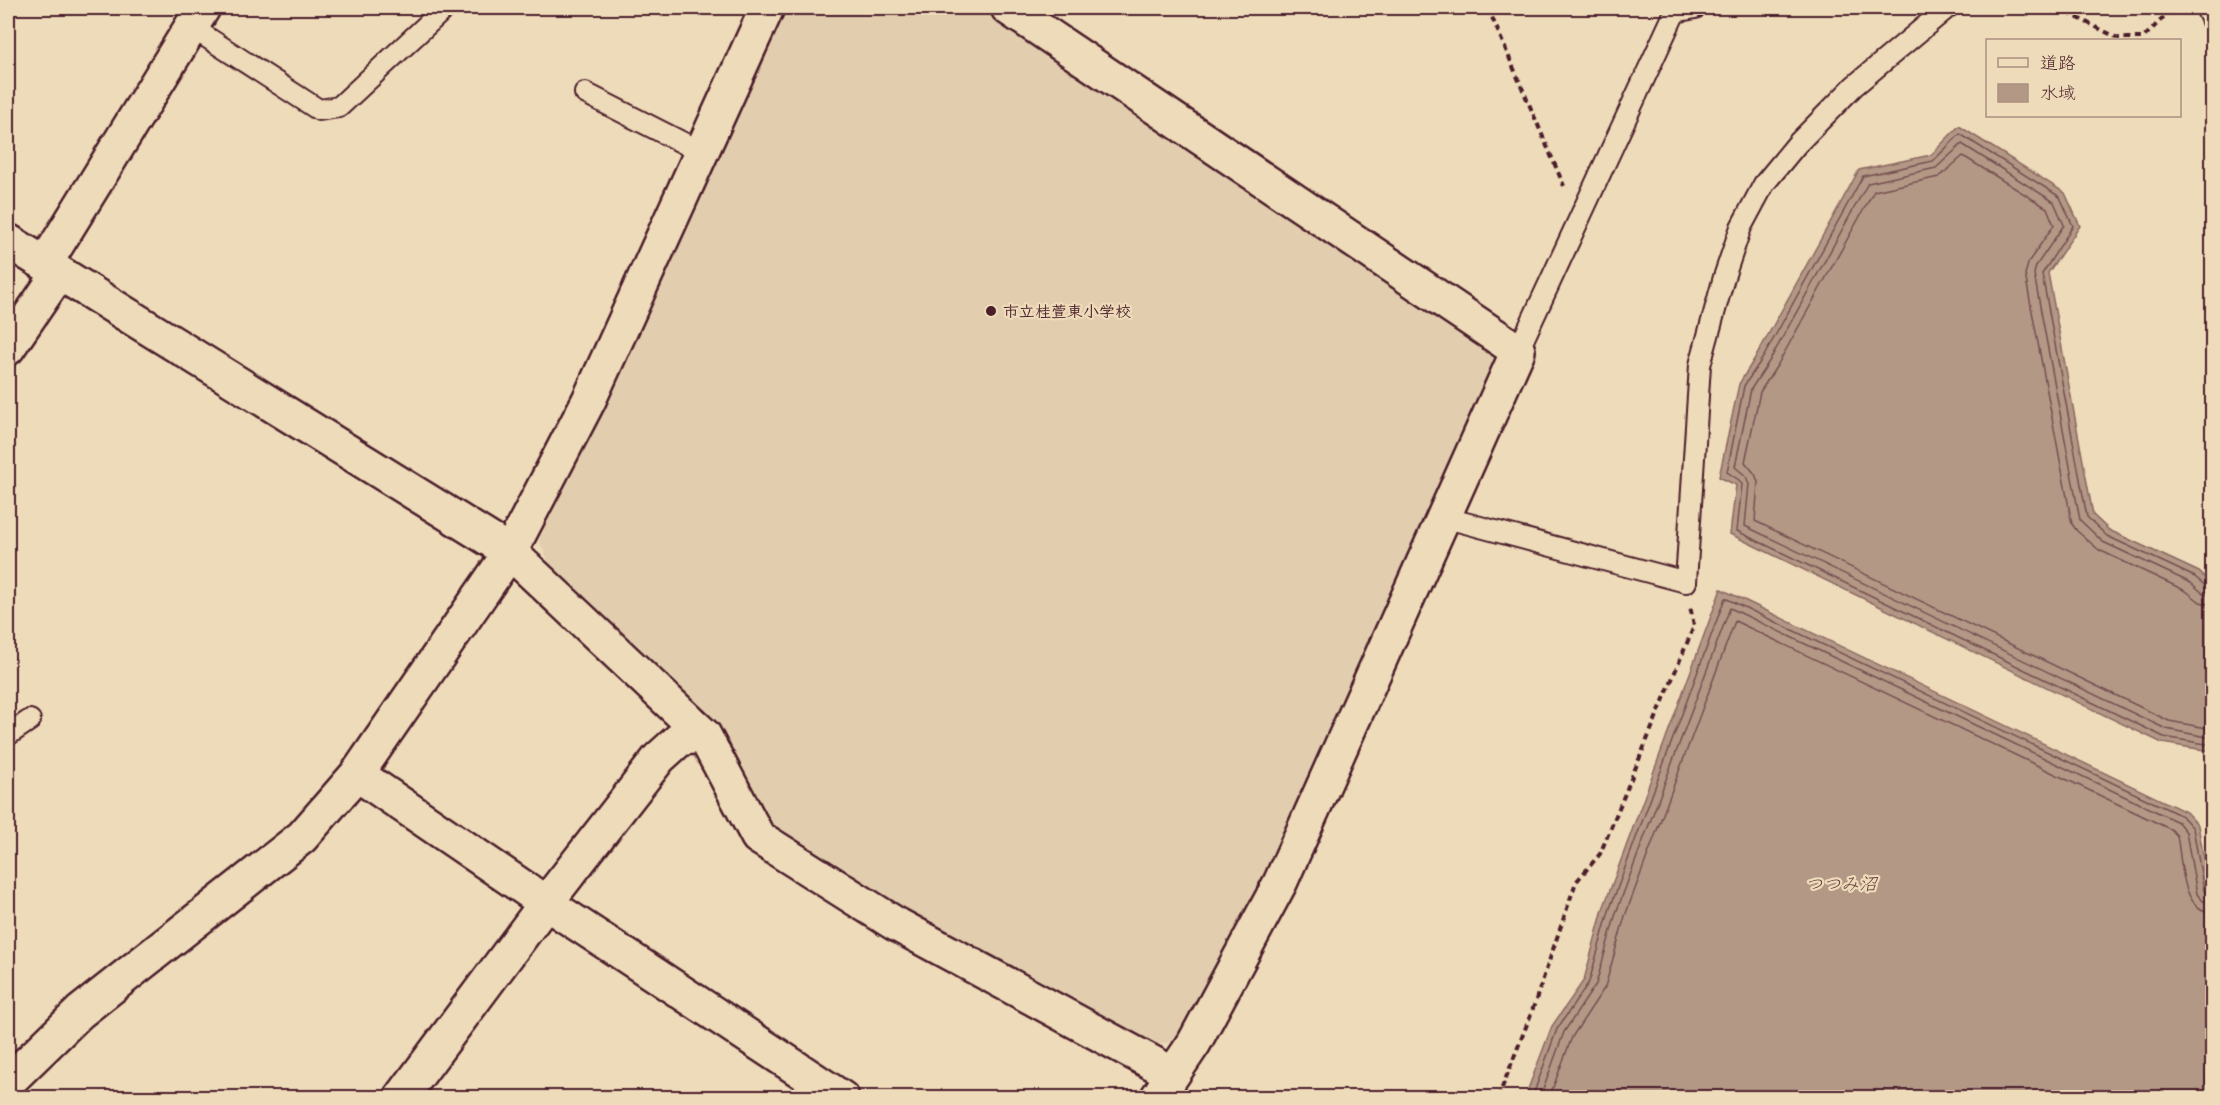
<svg xmlns="http://www.w3.org/2000/svg" width="2220" height="1105" font-family="Sriracha,'Klee One',sans-serif">
<style>
.built{fill:#e2cdae}
.water{fill:#b49886;stroke:#8a6862;stroke-width:1.5}
.lines{fill:none;stroke-linecap:round;stroke-linejoin:round}
.shore{stroke:#744f4f;stroke-width:1.5}
.lane-casing{stroke:#4a1f2b;stroke-width:24}
.street-casing{stroke:#4a1f2b;stroke-width:38}
.path{stroke:#4a1f2b;stroke-width:4;stroke-dasharray:6 4.5;stroke-linecap:butt}
.lane{stroke:#eedbb9;stroke-width:20}
.street{stroke:#eedbb9;stroke-width:33}
.poi-dot{fill:#4a1f2b;stroke:#eedbb9;stroke-width:2}
.labels{text-anchor:middle;stroke-width:4.5;stroke-linejoin:round;paint-order:stroke}
.poi-label{font-size:16px;font-weight:bold;fill:#4a1f2b;stroke:#eedbb9;text-anchor:start}
.water-label{font-size:18px;font-style:italic;fill:#643d42;stroke:#eedbb9}
</style>
<rect width="100%" height="100%" fill="#eedbb9"/>
<filter id="ink" filterUnits="userSpaceOnUse"><feTurbulence type="fractalNoise" baseFrequency=".0167" numOctaves="2"/><feDisplacementMap in="SourceGraphic" scale="12" xChannelSelector="R" yChannelSelector="G"/><feConvolveMatrix kernelMatrix="1 2 1 2 8 2 1 2 1" color-interpolation-filters="sRGB"/></filter>
<g filter="url(#ink)">
<path class="built" d="M 785,8 L 995,8 L 1495,348 L 1500,370 L 1269,882 L 1183,1040 L 1151,1045 L 905,912 L 769,824 L 713,719 L 552,570 L 539,540 L 603,405 Z"/>
<path class="water" d="M 1959,126 L 2065,193 L 2080,226 L 2048,273 L 2093,515 L 2109,530 L 2199,572 L 2212,584 L 2211,751 L 2162,743 L 1730,534 L 1736,485 L 1719,477 L 1739,384 L 1758,353 L 1859,170 L 1931,155 Z
M 1721,589 L 2186,812 L 2198,825 L 2212,905 L 2212,1097 L 1525,1097 L 1552,1026 L 1584,980 L 1603,909 Z"/>
<g class="lines">
<path class="shore" d="M 2212,588 L 2207,587 L 2195,577 L 2107,536 L 2087,517 L 2042,274 L 2073,226 L 2060,197 L 1960,134 L 1933,161 L 1863,176 L 1764,356 L 1744,386 L 1727,472 L 1739,480 L 1742,484 L 1737,531 L 2164,737 L 2212,745
M 2212,596 L 2204,594 L 2191,583 L 2103,542 L 2080,520 L 2034,274 L 2036,266 L 2064,225 L 2054,202 L 1962,144 L 1936,168 L 1868,183 L 1770,360 L 1751,389 L 1735,467 L 1746,476 L 1749,484 L 1745,526 L 2166,729 L 2212,738
M 2212,605 L 2200,602 L 2186,591 L 2099,550 L 2077,531 L 2072,524 L 2025,274 L 2029,261 L 2054,225 L 2047,208 L 1963,156 L 1939,177 L 1874,191 L 1778,364 L 1760,392 L 1745,462 L 1755,474 L 1758,482 L 1755,521 L 2169,721 L 2212,729
M 1532,1098 L 1557,1029 L 1589,982 L 1609,911 L 1725,598 L 2182,816 L 2193,828 L 2204,891 L 2207,895 L 2212,896
M 1540,1098 L 1564,1032 L 1596,984 L 1616,913 L 1730,608 L 2178,822 L 2186,832 L 2197,894 L 2203,901 L 2212,903
M 1549,1098 L 1572,1037 L 1605,987 L 1625,916 L 1735,621 L 2172,830 L 2177,836 C 2182,860 2181,911 2212,912"/>
<defs>
<path id="lane" d="M 2206,8 L 2212,21
M 191,27 L 319,110 L 339,107 L 445,8
M 585,93 L 701,152
M 1518,351 L 1675,12 L 1695,8
M 1443,517 L 1686,582 L 1700,365 L 1724,277 L 1741,227 L 1764,184 L 1797,144 L 1854,86 L 1947,8
M 8,735 L 30,720"/>
<path id="street" d="M 1008,8 L 1518,351 L 1280,883 L 1194,1043 L 1157,1098
M 8,241 L 510,552 L 704,735 L 758,837 L 894,923 L 1173,1074
M 45,264 L 203,8
M 8,348 L 59,273
M 357,774 L 546,903 L 842,1098
M 8,1082 L 80,1012 L 302,837 L 357,774 L 510,552 L 589,400 L 767,8
M 401,1098 L 546,903 L 659,758 L 680,739 L 704,735"/>
</defs>
<use href="#lane" class="lane-casing"/>
<use href="#street" class="street-casing"/>
<path class="path" d="M 1488,8 L 1564,186
M 2058,8 L 2118,38 L 2143,38 L 2168,13 L 2178,8
M 1498,1098 L 1531,1014 L 1576,882 L 1600,854 L 1694,626 L 1690,606"/>
<use href="#lane" class="lane"/>
<use href="#street" class="street"/>
</g>
</g>
<circle class="poi-dot" cx="991" cy="311" r="6"/>
<g class="labels">
<g class="poi-label">
<text x="1003" y="317">市立桂萱東小学校</text>
</g>
<g class="water-label">
<text x="1841" y="890">つつみ沼</text>
</g>
</g>
<rect width="2220" height="1105" fill="none" stroke="#eedbb9" stroke-width="30"/>
<rect x="15" y="15" width="2190" height="1075" fill="none" stroke="#4a1f2b" stroke-width="2" filter="url(#ink)"/>
<rect x="1986" y="39" width="195" height="78" fill="#eedbb9" stroke="#ac9080" stroke-width="1.5"/>
<rect x="1998" y="58" width="30" height="9" fill="#eedbb9" stroke="#ac9080" stroke-width="1.5"/>
<text x="2040" y="69" font-size="18" fill="#4a1f2b">道路</text>
<rect x="1998" y="84" width="30" height="18" fill="#b49886" stroke="#ac9080" stroke-width="1.5"/>
<text x="2040" y="99" font-size="18" fill="#4a1f2b">水域</text>
</svg>
